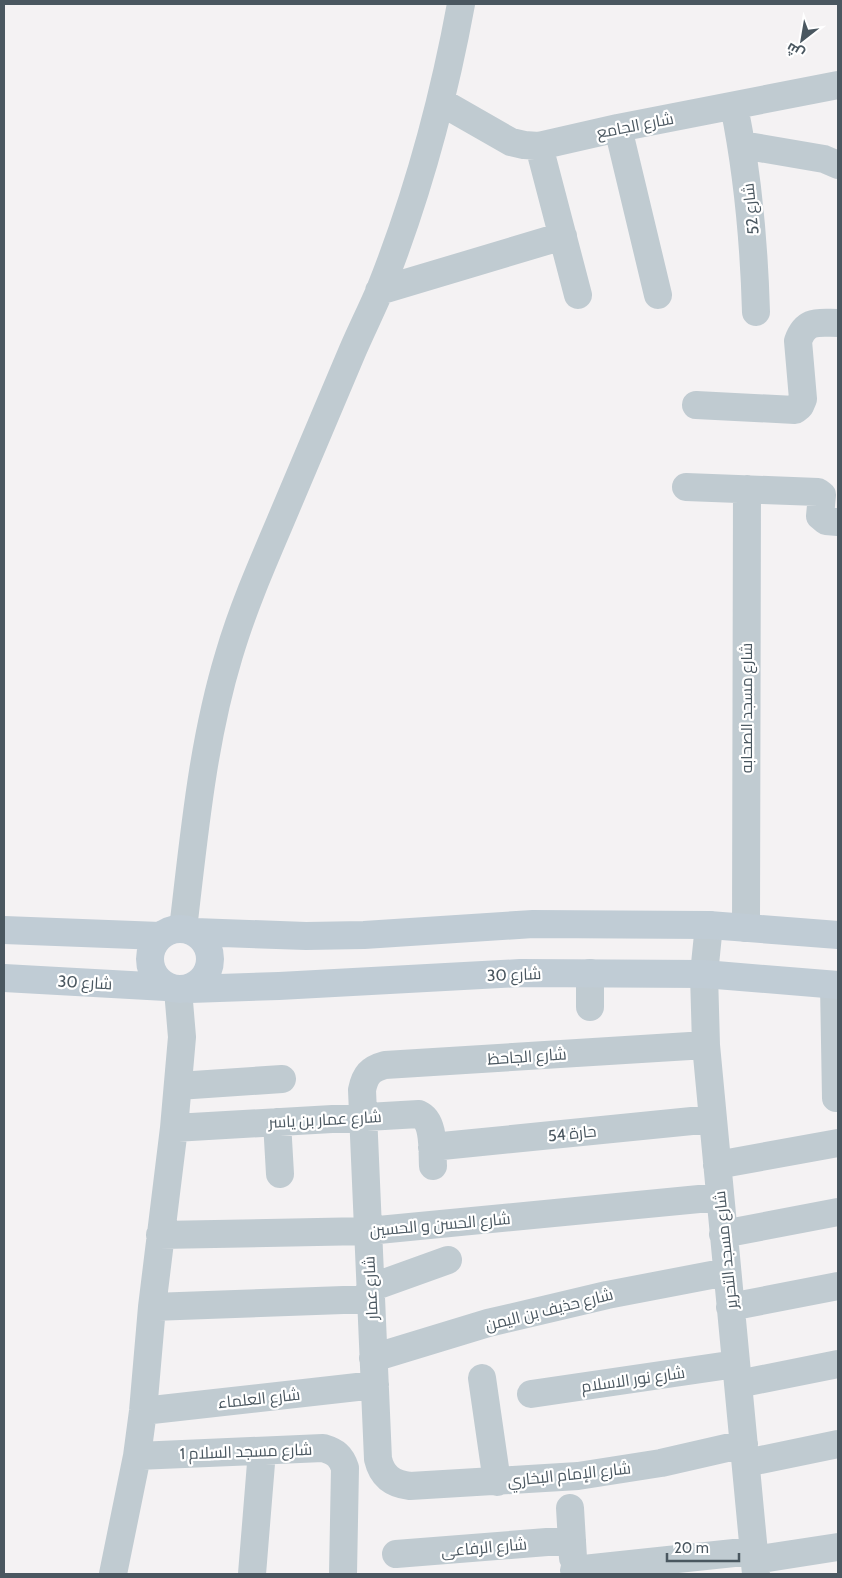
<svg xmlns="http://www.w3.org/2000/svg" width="842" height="1578" font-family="Cabin,Cairo,sans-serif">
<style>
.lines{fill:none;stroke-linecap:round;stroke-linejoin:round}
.street{stroke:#c0cbd1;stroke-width:28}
.secondary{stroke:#c0ccd5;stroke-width:28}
.labels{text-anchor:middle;stroke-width:4.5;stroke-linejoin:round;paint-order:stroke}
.street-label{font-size:16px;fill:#4a5760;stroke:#fff}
</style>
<rect width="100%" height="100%" fill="#f4f2f3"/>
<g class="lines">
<path class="street" d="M 441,102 L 511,142 L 524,145 L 539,146 L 618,128 L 838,85
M 734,106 C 748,175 754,243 756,312
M 618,128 L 658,295
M 742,145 L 824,159 L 838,165
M 539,146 L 578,295
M 379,291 L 563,236
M 696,405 L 795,410 L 800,406 L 803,399 L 798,341 C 806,319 818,323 838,323
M 686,487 L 818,492 L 822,495 L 820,516 L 826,521 L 838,522
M 709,925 L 704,974 L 706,1045 L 756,1574
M 746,928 L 747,489
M 183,929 C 194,837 202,744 229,655 C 242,611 260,569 278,527 C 303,469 327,410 352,352 C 361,331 371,311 380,290 C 417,197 443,102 461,4
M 590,973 L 590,1007
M 834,985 L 836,1098
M 706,1045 L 385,1065 C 370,1069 365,1075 362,1090 L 378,1459 C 382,1476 392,1484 410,1486 L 578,1476 L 661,1463 L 744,1444
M 178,1086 L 282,1079
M 277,1122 L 280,1174
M 174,1128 L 419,1114 C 435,1121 432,1150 433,1166
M 432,1147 L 712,1119
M 717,1165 L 838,1143
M 723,1234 L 838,1212
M 160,1235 L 368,1231 L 720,1197
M 370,1288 L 448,1260
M 152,1307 L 371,1299
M 730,1307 L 838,1286
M 373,1358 L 488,1323 L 607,1295 L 727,1272
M 482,1378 L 497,1482
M 738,1384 L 838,1364
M 531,1394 L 736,1364
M 143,1411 L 375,1385
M 137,1456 L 323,1448 C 336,1452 341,1456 345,1468 L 343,1574
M 746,1463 L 838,1444
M 570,1508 L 573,1558
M 396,1554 L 572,1540
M 754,1560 L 838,1547
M 574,1570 L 753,1551
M 113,1574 L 137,1456 L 143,1411 L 152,1307 L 174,1128 L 182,1037 L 178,990
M 252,1574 L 262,1451"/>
<path class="secondary" d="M150 959a30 30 0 1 1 60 0a30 30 0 1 1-60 0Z
M 4,930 L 160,936
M 195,932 L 306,936 L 364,935 L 533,924 L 709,925 L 838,935
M 4,978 L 166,987
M 190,989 L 279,986 L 520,973 L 704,974 L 838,985"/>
</g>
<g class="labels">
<g class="street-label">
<text transform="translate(635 125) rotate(-11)" y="6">شارع الجامع</text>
<text transform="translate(750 209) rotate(-96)" y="6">شارع 52</text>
<text transform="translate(746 708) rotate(-90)" y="6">شارع مسجد الصحابه</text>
<text transform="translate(514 974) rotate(-2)" y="6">شارع 30</text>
<text transform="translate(85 982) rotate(3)" y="6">شارع 30</text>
<text transform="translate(527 1056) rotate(-4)" y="6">شارع الجاحظ</text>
<text transform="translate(325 1119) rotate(-3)" y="6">شارع عمار بن ياسر</text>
<text transform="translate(572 1133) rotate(-6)" y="6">حارة 54</text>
<text transform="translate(440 1224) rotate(-5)" y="6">شارع الحسن و الحسين</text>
<text transform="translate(725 1250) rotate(-96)" y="6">شارع مسجد التحرير</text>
<text transform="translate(370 1288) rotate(-93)" y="6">شارع عمار</text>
<text transform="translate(549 1309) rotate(-14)" y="6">شارع حذيف بن اليمن</text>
<text transform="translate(633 1379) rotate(-8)" y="6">شارع نور الاسلام</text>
<text transform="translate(259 1398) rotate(-6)" y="6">شارع العلماء</text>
<text transform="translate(246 1451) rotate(-2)" y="6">شارع مسجد السلام 1</text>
<text transform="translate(569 1474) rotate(-6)" y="6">شارع الإمام البخاري</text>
<text transform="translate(484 1547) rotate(-5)" y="6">شارع الرفاعى</text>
</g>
</g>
<rect width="842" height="1578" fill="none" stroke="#4a5760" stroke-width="10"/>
<g transform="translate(802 40) rotate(211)" stroke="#ffffff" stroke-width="4" paint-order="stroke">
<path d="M0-4L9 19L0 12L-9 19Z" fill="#4a5760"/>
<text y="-8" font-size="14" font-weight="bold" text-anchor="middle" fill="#4a5760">ش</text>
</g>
<path d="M667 1553v8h72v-8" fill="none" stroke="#4a5760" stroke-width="2.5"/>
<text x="674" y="1553" font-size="15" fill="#4a5760" stroke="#ffffff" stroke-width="4" paint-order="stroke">20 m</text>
</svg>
